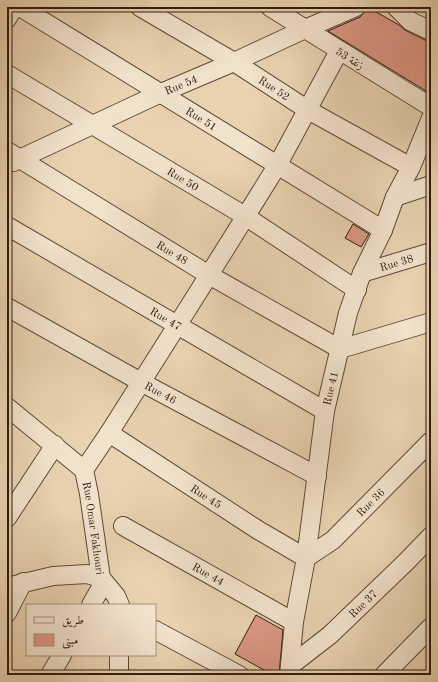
<svg xmlns="http://www.w3.org/2000/svg" width="438" height="682" font-family="'Old Standard TT',Amiri,serif">
<style>
.building{fill:#dc9783;stroke:#311b10}
.lines{fill:none;stroke-linecap:round;stroke-linejoin:round}
.minor-casing{stroke:#5f4938;stroke-width:20}
.minor{stroke:#f1e2cc;stroke-width:18}
.labels{text-anchor:middle;stroke-width:3;stroke-linejoin:round;paint-order:stroke}
.street-label{font-size:11px;fill:#311b10;stroke:#f1e2cc}
</style>
<rect width="100%" height="100%" fill="#e9d2b0"/>
<filter id="stains"><feTurbulence type="fractalNoise" baseFrequency=".005" numOctaves="4"/><feColorMatrix values="0 0 0 0 .2 0 0 0 0 .09 0 0 0 0 .02 0 0 0 .5 -.17"/></filter>
<radialGradient id="worn" r=".72"><stop offset=".6" stop-color="#630" stop-opacity="0"/><stop offset="1" stop-color="#630" stop-opacity=".3"/></radialGradient>
<path class="building" d="M 371,9 L 399,25 L 405,30 L 431,43 L 431,94 L 328,31 L 360,17 L 365,11 Z
M 353,224 L 369,234 L 361,247 L 345,238 Z
M 256,615 L 283,630 L 279,675 L 273,675 L 235,654 Z"/>
<g class="lines">
<defs>
<g id="minor">
<path id="s1" d="M 20,7 C 141,81 261,156 383,230"/>
<path id="s2" d="M 140,7 L 234,62 L 308,110 L 411,167"/>
<path d="M 270,7 L 431,107"/>
<path d="M 396,7 L 410,21 L 431,31"/>
<path d="M 7,19 L 14,7"/>
<path id="s3" d="M 7,74 L 245,216 L 357,290"/>
<path id="s4" d="M 7,151 L 209,275 L 340,349 L 431,322"/>
<path id="s5" d="M 13,162 L 161,93 L 234,62 L 305,29 L 356,7"/>
<path d="M 395,197 L 431,185"/>
<path id="s6" d="M 7,226 L 325,411"/>
<path id="s7" d="M 362,273 L 431,252"/>
<path id="s8" d="M 7,307 L 141,382 L 317,476"/>
<path d="M 7,407 L 84,470"/>
<path id="s9" d="M 109,433 L 258,530 L 306,558 L 333,540 L 431,441"/>
<path d="M 84,470 L 109,433 L 209,275 L 277,166 L 339,51"/>
<path id="s10" d="M 84,470 L 89,494 L 101,578 L 116,596 L 120,605"/>
<path d="M 7,518 L 55,445"/>
<path id="s11" d="M 123,526 L 294,622"/>
<path d="M 7,587 L 53,576 L 87,574 L 101,578"/>
<path d="M 91,605 L 104,582"/>
<path d="M 7,613 L 23,582"/>
<path d="M 155,630 L 239,675"/>
<path id="s12" d="M 290,666 L 330,635 L 406,562 L 431,536"/>
<path d="M 50,675 L 62,655"/>
<path d="M 119,675 L 119,655"/>
<path id="s13" d="M 289,675 L 294,622 L 306,558 L 325,411 L 348,313 L 362,273 L 383,230 L 395,197 L 411,167 L 431,118"/>
<path d="M 384,675 L 431,627"/>
</g>
</defs>
<use href="#minor" class="minor-casing"/>
<use href="#minor" class="minor"/>
</g>
<g class="labels">
<g class="street-label">
<text transform="translate(350 58) rotate(32)" y="4">زنقة 53</text>
<text dy="4" stroke="none"><textPath href="#s5" startOffset="185">Rue 54</textPath></text>
<text dy="4" stroke="none"><textPath href="#s2" startOffset="157">Rue 52</textPath></text>
<text dy="4" stroke="none"><textPath href="#s1" startOffset="213">Rue 51</textPath></text>
<text dy="4" stroke="none"><textPath href="#s3" startOffset="205">Rue 50</textPath></text>
<text dy="4" stroke="none"><textPath href="#s4" startOffset="194">Rue 48</textPath></text>
<text dy="4" stroke="none"><textPath href="#s7" startOffset="36">Rue 38</textPath></text>
<text dy="4" stroke="none"><textPath href="#s6" startOffset="184">Rue 47</textPath></text>
<text dy="4" stroke="none"><textPath href="#s13" startOffset="290">Rue 41</textPath></text>
<text dy="4" stroke="none"><textPath href="#s8" startOffset="176">Rue 46</textPath></text>
<text dy="4" stroke="none"><textPath href="#s9" startOffset="116">Rue 45</textPath></text>
<text dy="4" stroke="none"><textPath href="#s9" startOffset="319">Rue 36</textPath></text>
<text dy="4" stroke="none"><textPath href="#s10" startOffset="59">Rue Omar Fakhouri</textPath></text>
<text dy="4" stroke="none"><textPath href="#s11" startOffset="98">Rue 44</textPath></text>
<text dy="4" stroke="none"><textPath href="#s12" startOffset="96">Rue 37</textPath></text>
</g>
</g>
<rect width="438" height="682" fill="none" stroke="#e9d2b0" stroke-width="24"/>
<rect x="8" y="8" width="422" height="666" fill="none" stroke="#311b10" stroke-width="2"/>
<rect x="12" y="12" width="414" height="658" fill="none" stroke="#311b10"/>
<rect x="26" y="604" width="130" height="52" fill="#f1e2cc" stroke="#a49281"/>
<rect x="34" y="617" width="20" height="6" fill="#f1e2cc" stroke="#a49281"/>
<text x="62" y="624" font-size="12" fill="#311b10">طريق</text>
<rect x="34" y="634" width="20" height="12" fill="#dc9783" stroke="#a49281"/>
<text x="62" y="644" font-size="12" fill="#311b10">مبنى</text>
<rect width="100%" height="100%" filter="url(#stains)"/>
<rect width="100%" height="100%" fill="url(#worn)"/>
</svg>
